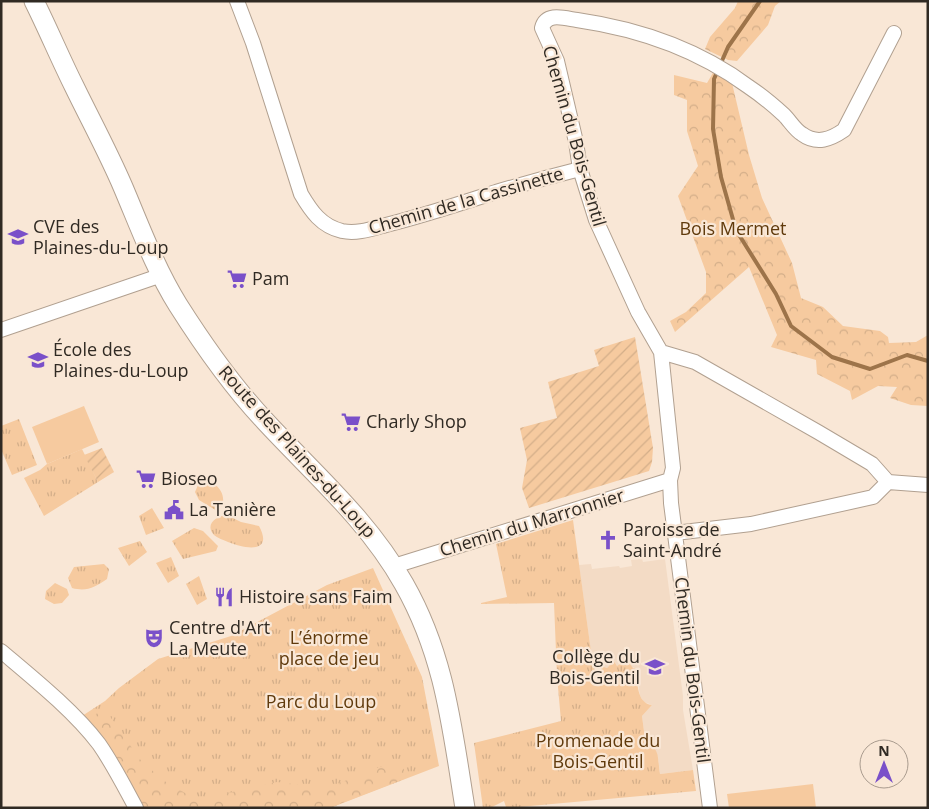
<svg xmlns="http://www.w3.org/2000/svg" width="929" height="809" font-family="'Open Sans',sans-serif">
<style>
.built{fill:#f3dbc5}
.grass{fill:url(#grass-tufts)}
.forest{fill:url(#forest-crowns)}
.garden{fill:url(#garden-furrows)}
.pitch{fill:#f6ca9f}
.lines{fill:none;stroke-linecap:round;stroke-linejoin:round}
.stream{stroke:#9d744a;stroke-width:4}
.street-casing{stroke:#b1a090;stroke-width:16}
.secondary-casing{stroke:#b1a090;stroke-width:21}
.street{stroke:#fff;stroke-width:14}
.secondary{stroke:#fff;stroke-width:19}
.labels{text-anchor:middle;stroke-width:4.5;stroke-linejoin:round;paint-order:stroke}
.street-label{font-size:18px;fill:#302a23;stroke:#f9e7d6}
.poi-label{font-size:18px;fill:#302a23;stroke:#f9e7d6;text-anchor:start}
.park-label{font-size:18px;fill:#603a0c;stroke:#f9e7d6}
</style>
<defs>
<pattern id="grass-tufts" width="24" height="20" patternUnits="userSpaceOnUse" patternTransform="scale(1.25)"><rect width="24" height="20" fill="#f6ca9f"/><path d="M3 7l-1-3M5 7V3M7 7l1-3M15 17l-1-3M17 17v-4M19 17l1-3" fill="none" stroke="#d3ae89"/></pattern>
<pattern id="forest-crowns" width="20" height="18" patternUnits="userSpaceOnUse" patternTransform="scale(1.25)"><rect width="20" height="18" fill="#f6ca9f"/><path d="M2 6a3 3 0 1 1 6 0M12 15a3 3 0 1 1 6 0" fill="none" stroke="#d3ae89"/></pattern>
<pattern id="garden-furrows" width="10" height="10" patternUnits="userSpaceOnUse" patternTransform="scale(1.25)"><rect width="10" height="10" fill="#f6ca9f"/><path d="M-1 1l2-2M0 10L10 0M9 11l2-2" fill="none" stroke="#d3ae89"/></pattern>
</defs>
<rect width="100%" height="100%" fill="#f9e7d6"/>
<path class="built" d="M 642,559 L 643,562 L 665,559 L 683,696 L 683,710 L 693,770 L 660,774 L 658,757 L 645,739 L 642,716 L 652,705 L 644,702 L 640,696 L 636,669 L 631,666 L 620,664 L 617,666 L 614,661 L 609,661 L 609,666 L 607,668 L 604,667 L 603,662 L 599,662 L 598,669 L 595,669 L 593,666 L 579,565 L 591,564 L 592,569 L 619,566 L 620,568 L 632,566 L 631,560 Z"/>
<path class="grass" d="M 19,419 L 37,465 L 12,475 L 1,449 L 1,426 Z
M 82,449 L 98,482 L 44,516 L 24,478 L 40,470 L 47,464 Z
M 206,482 C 209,483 212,483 214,484 C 224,490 227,505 217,511 L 199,500 L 195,492 L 198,485 Z
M 152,508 L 164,528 L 146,535 L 139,516 Z
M 227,515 L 241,522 L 259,526 C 274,554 245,549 228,542 C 224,540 217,538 214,535 C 204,524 217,516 227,515 Z
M 573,520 L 593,666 L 595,669 L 598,669 L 599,662 L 604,662 L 604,667 L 607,668 L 609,666 L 609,661 L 614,661 L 617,666 L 620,664 L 630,664 L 633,668 L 636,669 C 638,682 636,703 652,705 L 642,716 L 645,739 C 661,752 657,755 660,774 L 693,770 L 696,791 L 519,807 L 506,807 L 504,801 L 492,807 L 483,808 L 474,743 L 561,721 L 557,676 L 554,603 L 481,604 L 481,603 L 507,597 L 496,544 Z
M 194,528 L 203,531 L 218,546 L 216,551 L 183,559 L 172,541 Z
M 140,541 L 147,552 L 129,566 L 118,548 Z
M 171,557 L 179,576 L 168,583 L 156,563 Z
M 104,564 L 109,569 L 107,579 C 95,587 87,592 72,588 L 68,578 L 74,567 Z
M 373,568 L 422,677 L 439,766 L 330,808 L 143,808 L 121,765 L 82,716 L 105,701 L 119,688 L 158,659 L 231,636 L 327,585 Z
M 199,576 L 207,599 L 197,605 L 186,584 Z
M 55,583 L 67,589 L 69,595 L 62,603 L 54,604 L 45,599 L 46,591 Z"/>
<path class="forest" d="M 738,1 L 781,1 L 775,6 L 768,25 L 737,61 L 728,60 L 705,49 L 710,37 L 735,8 Z
M 714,71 L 732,83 L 749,155 L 762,198 L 792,263 L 801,298 L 823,307 L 843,326 L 880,331 L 888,337 L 889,343 L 916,342 L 928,335 L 928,406 L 911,405 L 890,398 L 897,387 L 878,386 L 852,400 L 850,391 L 817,374 L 816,360 L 771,347 L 777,335 L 749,267 L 675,332 L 670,321 L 686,312 L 706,293 L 706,272 L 678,196 L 698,166 L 687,131 L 687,100 L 674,95 L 674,75 L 707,83 Z
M 104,708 L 142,762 L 166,782 L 192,797 L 207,800 L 223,794 L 277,782 L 327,788 L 387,764 L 404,762 L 404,779 L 329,808 L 143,808 L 121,765 L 87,721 Z"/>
<path class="garden" d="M 635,337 L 653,448 L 652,462 L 649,471 L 529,508 L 522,488 L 527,460 L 520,428 L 557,418 L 548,382 L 599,366 L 594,350 Z
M 102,448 L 114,472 L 98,482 L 84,455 Z"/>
<path class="pitch" d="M 84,406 L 99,442 L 47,464 L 32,427 Z
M 813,784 L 816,808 L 729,808 L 727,794 Z"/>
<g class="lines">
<path class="stream" d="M 760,1 L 728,47 L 714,79 L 713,129 L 721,177 L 736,230 L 776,294 L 791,326 L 832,357 L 870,369 L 907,355 L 928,361"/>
<defs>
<path id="street" d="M 237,1 L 253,43 L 301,194 C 311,211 321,226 342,231 C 357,234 371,229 386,225 C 423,216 459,204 496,192 C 523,184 552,176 580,169
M 1,330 L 162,275
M 661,352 L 695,362 L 818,432 L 872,464 L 888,482 L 928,485
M 675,533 L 751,524 L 873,497 L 888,482
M 394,566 L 670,480
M 1,651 C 33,678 74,711 99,744 C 113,764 124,786 136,808
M 710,808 L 671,503 L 670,480 L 673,468 L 661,352 L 638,312 L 596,220 L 580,169 L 576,142 L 557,61 L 542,28 C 546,12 564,18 577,20 C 639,29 698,49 749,87 C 761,95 773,105 784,115 C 790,121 795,130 802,134 C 817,145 831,139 844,130 L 894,33"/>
<path id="secondary" d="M 34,1 C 48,29 60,58 74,86 C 90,119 108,152 123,187 C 140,227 155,268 178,305 C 204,346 232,386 265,421 C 314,474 368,520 404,584 C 445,656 452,728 465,808"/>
</defs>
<use href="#street" class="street-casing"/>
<use href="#secondary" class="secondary-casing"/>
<use href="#street" class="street"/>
<use href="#secondary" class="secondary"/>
</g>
<defs>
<symbol id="school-bare" viewBox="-9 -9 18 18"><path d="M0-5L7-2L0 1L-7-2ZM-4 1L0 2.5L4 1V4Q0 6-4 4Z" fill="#7a50c9" stroke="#f9e7d6" stroke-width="2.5" paint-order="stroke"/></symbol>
<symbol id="supermarket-bare" viewBox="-9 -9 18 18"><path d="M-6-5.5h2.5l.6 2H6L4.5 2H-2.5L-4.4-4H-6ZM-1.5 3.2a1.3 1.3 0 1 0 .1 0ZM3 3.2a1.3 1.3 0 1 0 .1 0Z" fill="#7a50c9" stroke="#f9e7d6" stroke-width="2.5" paint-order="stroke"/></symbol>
<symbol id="civic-bare" viewBox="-9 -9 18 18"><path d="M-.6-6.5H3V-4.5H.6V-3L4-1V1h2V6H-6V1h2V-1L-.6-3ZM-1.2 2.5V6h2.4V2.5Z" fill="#7a50c9" stroke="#f9e7d6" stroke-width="2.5" paint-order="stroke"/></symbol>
<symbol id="church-bare" viewBox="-9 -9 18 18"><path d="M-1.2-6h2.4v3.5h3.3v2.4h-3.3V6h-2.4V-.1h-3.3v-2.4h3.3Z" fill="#7a50c9" stroke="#f9e7d6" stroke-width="2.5" paint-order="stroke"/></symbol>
<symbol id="restaurant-bare" viewBox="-9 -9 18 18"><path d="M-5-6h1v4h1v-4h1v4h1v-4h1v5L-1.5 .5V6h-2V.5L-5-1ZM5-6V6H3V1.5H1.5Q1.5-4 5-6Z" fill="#7a50c9" stroke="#f9e7d6" stroke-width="2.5" paint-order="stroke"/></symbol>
<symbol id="theatre-bare" viewBox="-9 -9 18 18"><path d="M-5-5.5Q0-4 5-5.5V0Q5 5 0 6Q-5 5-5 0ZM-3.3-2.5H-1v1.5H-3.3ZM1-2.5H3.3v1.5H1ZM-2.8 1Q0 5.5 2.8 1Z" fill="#7a50c9" stroke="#f9e7d6" stroke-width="2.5" paint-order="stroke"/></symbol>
</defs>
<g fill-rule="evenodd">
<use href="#school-bare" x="4" y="223" width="28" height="28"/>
<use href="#supermarket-bare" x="223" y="265" width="28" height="28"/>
<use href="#school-bare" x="24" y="346" width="28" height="28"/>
<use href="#supermarket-bare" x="337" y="408" width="28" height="28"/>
<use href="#supermarket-bare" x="132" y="465" width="28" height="28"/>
<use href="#civic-bare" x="160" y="496" width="28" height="28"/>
<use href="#church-bare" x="594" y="526" width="28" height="28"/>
<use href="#restaurant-bare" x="210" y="583" width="28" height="28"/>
<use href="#theatre-bare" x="140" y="624" width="28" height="28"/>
<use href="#school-bare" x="641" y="653" width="28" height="28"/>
</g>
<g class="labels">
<g class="street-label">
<text transform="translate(574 136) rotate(74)" y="6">Chemin du Bois-Gentil</text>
<text transform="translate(466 201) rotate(-16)" y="6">Chemin de la Cassinette</text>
<text transform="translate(297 452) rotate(48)" y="6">Route des Plaines-du-Loup</text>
<text transform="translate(532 523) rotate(-17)" y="6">Chemin du Marronnier</text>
<text transform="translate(692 670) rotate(83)" y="6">Chemin du Bois-Gentil</text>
</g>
<g class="poi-label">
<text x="33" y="233">CVE des<tspan x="33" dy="21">Plaines-du-Loup</tspan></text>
<text x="252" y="285">Pam</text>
<text x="53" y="356">École des<tspan x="53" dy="21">Plaines-du-Loup</tspan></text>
<text x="366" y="428">Charly Shop</text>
<text x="161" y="485">Bioseo</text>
<text x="189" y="516">La Tanière</text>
<text x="623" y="536">Paroisse de<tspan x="623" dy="21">Saint-André</tspan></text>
<text x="239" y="603">Histoire sans Faim</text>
<text x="169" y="634">Centre d'Art<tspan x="169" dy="21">La Meute</tspan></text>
<text x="640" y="663" text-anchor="end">Collège du<tspan x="640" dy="21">Bois-Gentil</tspan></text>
</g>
<g class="park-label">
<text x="733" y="235">Bois Mermet</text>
<text x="329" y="644">L’énorme<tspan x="329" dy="21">place de jeu</tspan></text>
<text x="321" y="708">Parc du Loup</text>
<text x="598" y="747">Promenade du<tspan x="598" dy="21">Bois-Gentil</tspan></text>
</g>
</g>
<rect width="929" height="809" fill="none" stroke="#302a23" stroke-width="5"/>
<g transform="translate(884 764)"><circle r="24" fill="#f9e7d6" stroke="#a99b8e"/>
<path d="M0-4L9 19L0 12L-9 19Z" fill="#7a50c9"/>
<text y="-8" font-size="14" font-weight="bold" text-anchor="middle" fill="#302a23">N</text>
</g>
</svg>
